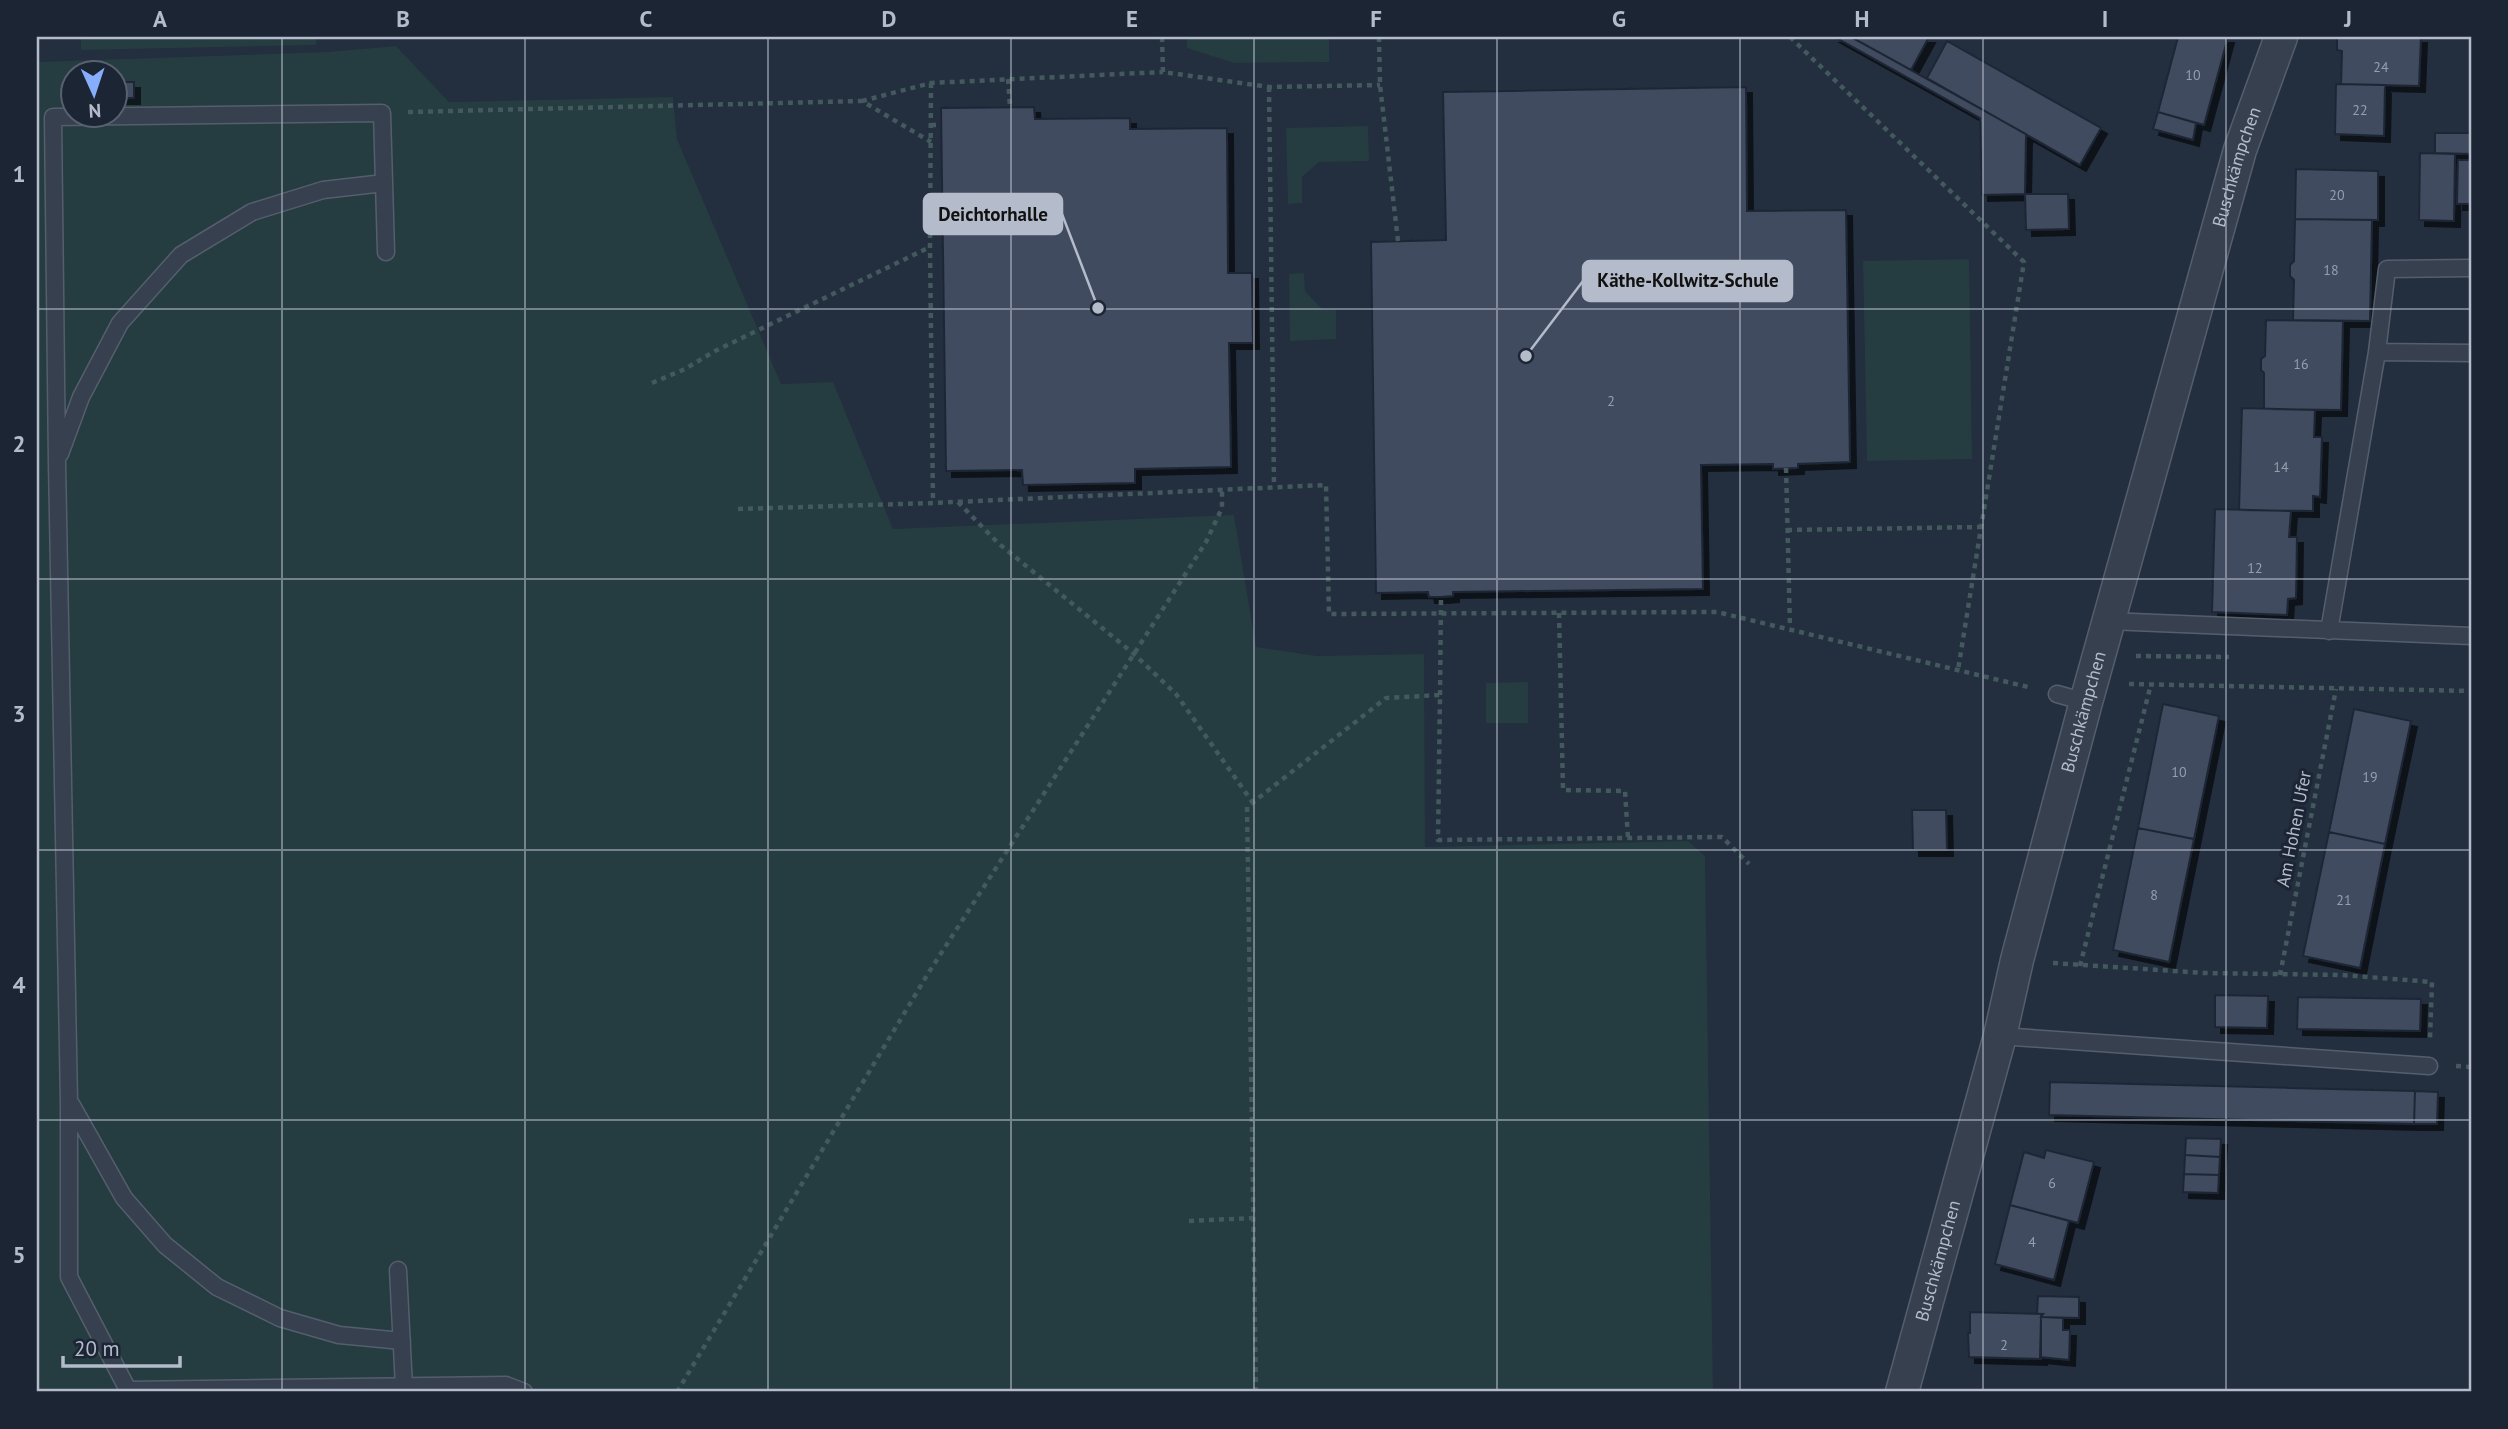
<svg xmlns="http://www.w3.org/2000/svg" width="2508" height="1429" font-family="'PT Sans',sans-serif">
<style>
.green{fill:#253c40;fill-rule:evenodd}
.building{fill:#3f4b5f;stroke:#1e2736;stroke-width:2;filter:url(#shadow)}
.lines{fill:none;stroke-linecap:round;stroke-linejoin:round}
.service-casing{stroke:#555e6d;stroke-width:19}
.minor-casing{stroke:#555e6d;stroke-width:35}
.path{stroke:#43595d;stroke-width:4.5;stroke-dasharray:5 5;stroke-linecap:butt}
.service{stroke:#37404f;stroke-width:16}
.minor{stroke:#37404f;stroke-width:32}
.grid{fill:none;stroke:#b4bbca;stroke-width:2;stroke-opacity:0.55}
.labels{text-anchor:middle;stroke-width:6;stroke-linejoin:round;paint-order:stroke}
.number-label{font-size:14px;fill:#979faf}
.street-label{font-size:18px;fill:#b4bbca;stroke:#1c2534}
.leader{fill:none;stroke:#b4bbca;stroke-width:2.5}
.callout-dot{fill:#b4bbca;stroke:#1c2534;stroke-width:2.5}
.callout{fill:#b4bbca;stroke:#b4bbca;stroke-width:2.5}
.callout-label{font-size:19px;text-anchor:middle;font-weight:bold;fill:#111}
.neatline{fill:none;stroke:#b4bbca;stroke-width:2.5}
.grid-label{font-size:23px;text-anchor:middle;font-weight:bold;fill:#b4bbca}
</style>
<defs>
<filter id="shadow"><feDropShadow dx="6" dy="6" stdDeviation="0" flood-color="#0009"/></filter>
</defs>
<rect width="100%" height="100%" fill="#232e3f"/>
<path class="green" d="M 81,37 L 316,37 L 316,45 L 81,50 Z
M 1187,37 L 1329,37 L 1329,62 L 1234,63 L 1187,48 Z
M 396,46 L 449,102 L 673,97 L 677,139 L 781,384 L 833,382 L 893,529 L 1234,515 L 1256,647 L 1317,656 L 1424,654 L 1425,847 L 1688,841 L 1705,856 L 1713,1392 L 37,1392 L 37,62 L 328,52 ZM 74,74 L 116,74 L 116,116 L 74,116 Z
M 1368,126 L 1369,161 L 1319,162 L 1302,177 L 1302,203 L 1288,204 L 1286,128 Z
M 1969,259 L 1972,459 L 1867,461 L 1863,261 Z
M 1304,273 L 1305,291 L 1322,309 L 1336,310 L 1336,339 L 1290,341 L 1289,274 Z
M 1528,682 L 1528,723 L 1486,723 L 1486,683 Z"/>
<path class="building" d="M 1835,37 L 1851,37 L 2026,134 L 2025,194 L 1982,195 L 1980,118 Z
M 1851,37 L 1929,37 L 1911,70 Z
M 2178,37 L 2228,37 L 2204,125 L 2158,112 Z
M 2337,37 L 2421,37 L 2419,86 L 2341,84 L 2342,51 L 2337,50 Z
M 1947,41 L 2101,128 L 2080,165 L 1927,78 Z
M 116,82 L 134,82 L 134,98 L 116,98 Z
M 2336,84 L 2385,85 L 2384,136 L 2335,134 Z
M 1746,87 L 1747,211 L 1846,210 L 1850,462 L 1798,464 L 1798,468 L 1773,469 L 1773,464 L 1701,465 L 1703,589 L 1453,592 L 1453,596 L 1441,597 L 1429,597 L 1428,592 L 1376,593 L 1371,242 L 1446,240 L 1443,92 Z
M 1034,107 L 1035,119 L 1130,118 L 1130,129 L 1227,128 L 1228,273 L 1252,273 L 1253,343 L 1229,343 L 1231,467 L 1135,469 L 1135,483 L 1023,485 L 1022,470 L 946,471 L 941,108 Z
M 2158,112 L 2196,123 L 2193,140 L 2153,129 Z
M 2435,133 L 2471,133 L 2471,154 L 2435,153 Z
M 2420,153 L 2455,154 L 2454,221 L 2419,220 Z
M 2458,160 L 2471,160 L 2471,204 L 2457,204 Z
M 2296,169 L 2378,171 L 2378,220 L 2295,219 Z
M 2025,194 L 2068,194 L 2069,229 L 2026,230 Z
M 2295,219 L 2372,220 L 2370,321 L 2293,320 L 2294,280 L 2290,276 L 2290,265 L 2294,261 Z
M 2266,320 L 2343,321 L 2341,410 L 2264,409 L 2264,373 L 2261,370 L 2261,359 L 2265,356 Z
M 2242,408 L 2315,410 L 2314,437 L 2322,437 L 2320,497 L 2313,496 L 2313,511 L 2239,510 Z
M 2215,509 L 2291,511 L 2289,537 L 2297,537 L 2296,598 L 2288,599 L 2287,615 L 2212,612 Z
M 2163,704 L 2219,716 L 2194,839 L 2138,828 Z
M 2354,709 L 2411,721 L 2385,844 L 2329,832 Z
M 1912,810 L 1946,810 L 1947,850 L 1913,850 Z
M 2138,828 L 2194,839 L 2169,962 L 2113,950 Z
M 2329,832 L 2385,844 L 2360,968 L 2303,956 Z
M 2215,995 L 2268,996 L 2267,1028 L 2215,1027 Z
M 2298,997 L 2421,999 L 2420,1031 L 2297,1029 Z
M 2050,1082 L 2415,1091 L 2414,1124 L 2049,1115 Z
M 2415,1091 L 2438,1092 L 2437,1124 L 2414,1124 Z
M 2186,1138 L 2221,1139 L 2220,1157 L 2185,1155 Z
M 2046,1150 L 2094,1162 L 2078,1223 L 2010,1205 L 2024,1152 L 2044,1158 Z
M 2185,1155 L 2220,1157 L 2219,1175 L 2184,1174 Z
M 2184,1174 L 2219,1175 L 2218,1193 L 2183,1192 Z
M 2010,1205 L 2069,1221 L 2054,1280 L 1995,1264 Z
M 2038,1296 L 2079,1297 L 2079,1318 L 2041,1317 L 2043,1314 L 2037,1314 Z
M 1970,1312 L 2043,1314 L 2041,1316 L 2041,1359 L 1969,1357 L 1968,1333 L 1970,1333 Z
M 2041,1317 L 2063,1318 L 2063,1330 L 2070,1330 L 2069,1360 L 2040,1357 Z"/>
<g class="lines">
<defs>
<path id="service" d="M 386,252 L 382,113 L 53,117 L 57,463 L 69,1102 L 69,1277 L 128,1390 L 506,1385 L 524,1392
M 2377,352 L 2387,269 L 2471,268
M 60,454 L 81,397 L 120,323 L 181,255 L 252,212 L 323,190 L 384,183
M 2109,621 L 2471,636
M 2329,631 L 2377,352 L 2471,353
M 2057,694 L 2086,702
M 2000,1036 L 2429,1066
M 71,1104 L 124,1198 L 165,1245 L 217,1287 L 280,1318 L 339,1335 L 402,1341
M 398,1270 L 404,1387"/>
<g id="minor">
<path id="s1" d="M 1902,1392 L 2000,1036 L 2017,960 L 2086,702 L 2240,150 L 2281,37"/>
</g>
</defs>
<use href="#service" class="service-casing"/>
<use href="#minor" class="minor-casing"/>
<path class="path" d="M 1162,37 L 1163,72 L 1269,87 L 1380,85
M 1379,37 L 1380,85 L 1398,241
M 1790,37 L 2024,262 L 1958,670
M 1008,79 L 1010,107
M 931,83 L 930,247 L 933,503
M 1269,87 L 1274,486
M 862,101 L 931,83 L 1163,72
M 408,112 L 862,101 L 931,142
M 931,125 L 941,125
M 652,383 L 685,369 L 715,351 L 930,247
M 1786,468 L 1790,628
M 958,502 L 998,543 L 1134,654 L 1176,694 L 1253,803
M 738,509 L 933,503 L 1326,485 L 1329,614 L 1717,612 L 2032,688
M 1787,530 L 1981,527
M 1559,613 L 1563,790 L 1625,791 L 1628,838
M 2136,656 L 2229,657
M 2129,684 L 2471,691
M 1440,695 L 1441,597
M 2053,963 L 2204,973 L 2342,975 L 2432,982 L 2430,1038
M 2080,966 L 2151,684
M 2280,975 L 2336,689
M 2456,1066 L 2471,1067
M 1189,1221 L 1253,1218
M 677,1392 L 929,972 L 1206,542 L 1222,508 L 1222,489
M 1256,1392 L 1247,807 L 1386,698 L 1440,695 L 1438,840 L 1722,837 L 1749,864"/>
<use href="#service" class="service"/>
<use href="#minor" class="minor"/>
</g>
<path class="grid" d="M 282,37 L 282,1392M 525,37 L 525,1392M 768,37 L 768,1392M 1011,37 L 1011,1392M 1254,37 L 1254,1392M 1497,37 L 1497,1392M 1740,37 L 1740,1392M 1983,37 L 1983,1392M 2226,37 L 2226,1392M 37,309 L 2471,309M 37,579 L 2471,579M 37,850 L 2471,850M 37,1120 L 2471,1120"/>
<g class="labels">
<g class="number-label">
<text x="2381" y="72">24</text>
<text x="2193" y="80">10</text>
<text x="2360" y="115">22</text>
<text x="2337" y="200">20</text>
<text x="2331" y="275">18</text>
<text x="2301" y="369">16</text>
<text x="1611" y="406">2</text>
<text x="2281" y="472">14</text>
<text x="2255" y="573">12</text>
<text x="2179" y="777">10</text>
<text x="2370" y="782">19</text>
<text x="2154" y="900">8</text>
<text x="2344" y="905">21</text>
<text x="2052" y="1188">6</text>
<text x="2032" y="1247">4</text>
<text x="2004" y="1350">2</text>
</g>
<g class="street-label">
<text dy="6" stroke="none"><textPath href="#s1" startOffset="1270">Buschkämpchen</textPath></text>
<text dy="6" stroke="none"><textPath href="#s1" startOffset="704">Buschkämpchen</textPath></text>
<text transform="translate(2294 829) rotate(-79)" y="6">Am Hohen Ufer</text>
<text dy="6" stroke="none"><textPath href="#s1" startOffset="136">Buschkämpchen</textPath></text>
</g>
</g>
<path class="leader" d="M1098 308L1062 214M1526 356L1583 281"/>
<g class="callout-dot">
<circle cx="1098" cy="308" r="7"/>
<circle cx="1526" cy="356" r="7"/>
</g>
<g class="callout">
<rect x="924" y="194" width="138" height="40" rx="7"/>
<rect x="1583" y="261" width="209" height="40" rx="7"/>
</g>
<g class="callout-label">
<text x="993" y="221">Deichtorhalle</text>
<text x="1688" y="287">Käthe-Kollwitz-Schule</text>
</g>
<rect width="2508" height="1429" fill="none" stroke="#1c2534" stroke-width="77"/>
<g transform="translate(94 94) rotate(177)"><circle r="33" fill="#1c2534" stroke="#596170" stroke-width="2"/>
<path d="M0-5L12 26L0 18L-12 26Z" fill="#87aefc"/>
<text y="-10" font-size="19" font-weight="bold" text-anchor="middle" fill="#b4bbca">N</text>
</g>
<path d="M63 1356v10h117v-10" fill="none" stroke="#b4bbca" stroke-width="3.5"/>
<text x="74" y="1356" font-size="21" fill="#b4bbca" stroke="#1c2534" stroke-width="5" paint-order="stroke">20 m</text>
<rect x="38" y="38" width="2432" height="1352" class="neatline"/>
<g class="grid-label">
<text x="160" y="27">A</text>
<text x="403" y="27">B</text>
<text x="646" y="27">C</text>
<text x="889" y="27">D</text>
<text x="1132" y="27">E</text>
<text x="1376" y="27">F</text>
<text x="1619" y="27">G</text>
<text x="1862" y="27">H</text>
<text x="2105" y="27">I</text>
<text x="2348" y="27">J</text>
<text x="19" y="182">1</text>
<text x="19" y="452">2</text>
<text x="19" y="722">3</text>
<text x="19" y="993">4</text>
<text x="19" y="1263">5</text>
</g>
</svg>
